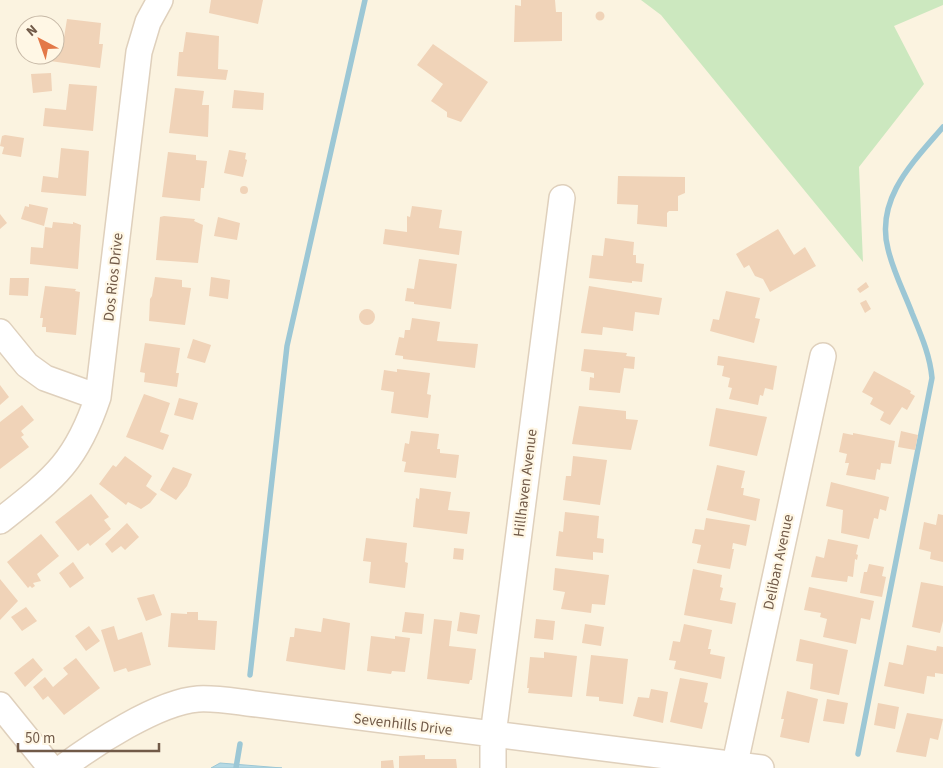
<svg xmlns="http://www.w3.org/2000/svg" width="943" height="768" font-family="'Source Sans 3',sans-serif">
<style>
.green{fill:#cce8bf}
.water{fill:#b5d9e4;stroke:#9cc7d5}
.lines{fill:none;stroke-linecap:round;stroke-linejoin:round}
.stream{stroke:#9cc7d5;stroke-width:5.5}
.building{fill:#f0d3b8}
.minor-casing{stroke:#dfd0bc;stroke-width:28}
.minor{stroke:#fff;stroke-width:25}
.labels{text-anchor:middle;stroke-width:4.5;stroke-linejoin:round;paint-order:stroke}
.street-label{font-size:15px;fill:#715a48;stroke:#fff7e5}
</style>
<rect width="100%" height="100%" fill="#fbf3e0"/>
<path class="green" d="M 641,0 L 943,0 L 943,5 L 894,26 L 924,84 L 859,167 L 863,262 L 661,15 Z"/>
<path class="water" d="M 220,763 L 282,768 L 211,768 Z"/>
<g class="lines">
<path class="stream" d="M 250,675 L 287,346 L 365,0
M 858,754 L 932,378 C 930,355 921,335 912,313 C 904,292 893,271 888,249 C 875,199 913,162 943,127
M 236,768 L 240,744"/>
</g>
<path class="building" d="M 211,0 L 263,0 L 258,24 L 209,13 Z
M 521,0 L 555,0 L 556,12 L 562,12 L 562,41 L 514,42 L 515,5 L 521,6 Z
M595.5 16a4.5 4.5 0 1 1 9 0a4.5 4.5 0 1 1-9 0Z
M 67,19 L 101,23 L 99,44 L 103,44 L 100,68 L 50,61 L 50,55 L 55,55 L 55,50 L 62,50 Z
M 186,32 L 219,36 L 218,69 L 228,70 L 226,80 L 177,76 L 179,52 L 183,52 Z
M 433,44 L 488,82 L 461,122 L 447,117 L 447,112 L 431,101 L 443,84 L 417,65 Z
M 51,73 L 52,91 L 33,93 L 31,74 Z
M 69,84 L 97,86 L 93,131 L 43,126 L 45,108 L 66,110 Z
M 175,88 L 204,91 L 202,105 L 209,105 L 208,137 L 169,133 Z
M 234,90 L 264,93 L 263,110 L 232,108 Z
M 5,135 L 24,138 L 21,157 L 2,154 L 4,147 L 0,146 L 2,136 Z
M 61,148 L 89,151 L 86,196 L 41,192 L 43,176 L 58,178 Z
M 229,150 L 246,153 L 245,159 L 247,160 L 243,177 L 224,173 Z
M 168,152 L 196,155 L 196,160 L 207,161 L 204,188 L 201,188 L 200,201 L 162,197 Z
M 618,176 L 685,177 L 685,193 L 678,196 L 678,211 L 669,211 L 667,213 L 667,227 L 637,224 L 638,205 L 617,204 Z
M240 190a4 4 0 1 1 8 0a4 4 0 1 1-8 0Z
M 29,204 L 48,208 L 44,226 L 21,219 L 25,206 L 29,207 Z
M 412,206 L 442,210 L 439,228 L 462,231 L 459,255 L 383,244 L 385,229 L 407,232 L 407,216 L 410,217 Z
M 0,214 L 7,223 L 0,229 Z
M 164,216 L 195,219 L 194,221 L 203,225 L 198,263 L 156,260 L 160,217 Z
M 218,217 L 240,223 L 237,240 L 214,236 Z
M 53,222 L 73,224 L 73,222 L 81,225 L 78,269 L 30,264 L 31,247 L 43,248 L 45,227 L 52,228 Z
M 778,229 L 794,255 L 805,247 L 816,266 L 770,292 L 763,279 L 755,276 L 749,265 L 744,268 L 736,254 Z
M 605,238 L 634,242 L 633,255 L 636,255 L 636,263 L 644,264 L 642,282 L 632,281 L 632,283 L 589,278 L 592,255 L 603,256 Z
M 419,259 L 457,264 L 451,309 L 414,304 L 414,302 L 405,301 L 407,288 L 414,289 Z
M 155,277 L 182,280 L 182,287 L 191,288 L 185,325 L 149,321 L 150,299 L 152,296 Z
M 211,277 L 230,280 L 228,299 L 209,296 Z
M 10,278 L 29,278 L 28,296 L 9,295 Z
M 866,282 L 869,287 L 860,293 L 857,289 Z
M 45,286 L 76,289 L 75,291 L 80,292 L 76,335 L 46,332 L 46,327 L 42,327 L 43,318 L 40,318 Z
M 589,286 L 662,298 L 659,315 L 635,312 L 633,331 L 603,327 L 602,335 L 581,333 Z
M 726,291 L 760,298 L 755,318 L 760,319 L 754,343 L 710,331 L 713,319 L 719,320 Z
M 866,300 L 871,309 L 865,313 L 860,303 Z
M359 317a8 8 0 1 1 16 0a8 8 0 1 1-16 0Z
M 412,318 L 440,322 L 437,341 L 478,344 L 475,368 L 403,359 L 403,356 L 395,355 L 399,337 L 404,338 L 405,330 L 410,330 Z
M 193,339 L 211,345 L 205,363 L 187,358 Z
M 145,343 L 180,348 L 176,373 L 179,373 L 177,387 L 144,382 L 145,373 L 140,372 Z
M 584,349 L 627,353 L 626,356 L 635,357 L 634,369 L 624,368 L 620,393 L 589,390 L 590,377 L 594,378 L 594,373 L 581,371 Z
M 718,356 L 777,366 L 773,390 L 765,388 L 763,396 L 760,395 L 758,405 L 729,399 L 732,388 L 728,387 L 730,378 L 722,376 L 724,366 L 717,365 Z
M 397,369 L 430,373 L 427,394 L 431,395 L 428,418 L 391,413 L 394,392 L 381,390 L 384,370 L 397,372 Z
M 874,371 L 911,391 L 910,393 L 915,396 L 907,410 L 902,407 L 890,425 L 880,420 L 884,412 L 870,404 L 873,398 L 862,392 Z
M 0,385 L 9,397 L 0,405 Z
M 144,394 L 170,403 L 160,432 L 169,435 L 163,450 L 126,437 Z
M 179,398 L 198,403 L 193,420 L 174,415 Z
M 22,405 L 34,420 L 21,431 L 24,435 L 21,437 L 29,447 L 0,469 L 0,422 Z
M 579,406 L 626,411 L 626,419 L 638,420 L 631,450 L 572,444 Z
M 716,408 L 767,417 L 757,456 L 709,446 Z
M 411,431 L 439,434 L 437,449 L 440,449 L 440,453 L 459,455 L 456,478 L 404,472 L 406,462 L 402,461 L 405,443 L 409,444 Z
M 901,431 L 918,435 L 915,450 L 898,447 Z
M 843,433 L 853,435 L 853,433 L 895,441 L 891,464 L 881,463 L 880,470 L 877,469 L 875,480 L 846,475 L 849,463 L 845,463 L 847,454 L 839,452 Z
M 125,456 L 152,476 L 146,486 L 157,494 L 150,503 L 141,509 L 128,502 L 126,505 L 99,484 L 113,465 L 116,467 Z
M 573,456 L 607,460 L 600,505 L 563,500 L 566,476 L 571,476 Z
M 717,465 L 745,471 L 741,488 L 744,488 L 743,495 L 760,499 L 756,521 L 707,510 Z
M 173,467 L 192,474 L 187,486 L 176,500 L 160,490 Z
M 831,482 L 889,497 L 886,511 L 880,509 L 878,519 L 874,518 L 869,539 L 841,533 L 843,510 L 826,506 Z
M 420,488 L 451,492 L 448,510 L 470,512 L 467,534 L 413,527 L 416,498 L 419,499 Z
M 91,494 L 109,517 L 104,520 L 111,529 L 90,546 L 88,543 L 78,551 L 55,522 Z
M 565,512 L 599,516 L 597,538 L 604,539 L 603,553 L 593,552 L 593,560 L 556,556 L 559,531 L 563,532 Z
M 938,514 L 943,515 L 943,562 L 930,559 L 931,552 L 919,549 L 924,522 L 936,525 Z
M 706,518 L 750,525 L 746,546 L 733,543 L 732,549 L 734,549 L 730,569 L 697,563 L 701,545 L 692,543 L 695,529 L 704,530 Z
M 127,523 L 139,537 L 125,550 L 121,546 L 112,553 L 105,544 Z
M 41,534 L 59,556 L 37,574 L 41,581 L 33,583 L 35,586 L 32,588 L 30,586 L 28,588 L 7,562 Z
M 366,538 L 407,543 L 405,562 L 408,563 L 405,588 L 369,583 L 371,562 L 363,561 Z
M 828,539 L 858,545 L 856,554 L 858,555 L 857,560 L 855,559 L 853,577 L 848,576 L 847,582 L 811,577 L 816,556 L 824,558 Z
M 454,548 L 464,549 L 463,560 L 453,559 Z
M 73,562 L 84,578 L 70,588 L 59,573 Z
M 869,564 L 884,567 L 882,576 L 886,577 L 882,597 L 860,593 L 864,572 L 867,572 Z
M 555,568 L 609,575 L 605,605 L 592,604 L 591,613 L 561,609 L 565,592 L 553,590 Z
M 693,569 L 722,575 L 720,587 L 723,588 L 720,600 L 736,603 L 732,624 L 684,615 Z
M 0,579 L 18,601 L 0,620 Z
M 921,582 L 943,586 L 943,621 L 940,633 L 912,627 Z
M 809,587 L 874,601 L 870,620 L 861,618 L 856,644 L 823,637 L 827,619 L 820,617 L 821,613 L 804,610 Z
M 154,594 L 162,615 L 146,621 L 137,598 Z
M 26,607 L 37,621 L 22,631 L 11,617 Z
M 187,612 L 198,612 L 198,620 L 217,621 L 215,650 L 168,647 L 171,613 L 187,614 Z
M 405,612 L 424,614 L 422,634 L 402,632 Z
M 460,612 L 480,615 L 477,634 L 457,631 Z
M 323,618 L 350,623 L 345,670 L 286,661 L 290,637 L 294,637 L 295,628 L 321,632 Z
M 434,619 L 452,621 L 449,646 L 476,649 L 472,680 L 470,680 L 469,684 L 427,679 Z
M 536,619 L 555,621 L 553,640 L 534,638 Z
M 585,624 L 604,627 L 601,646 L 582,643 Z
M 684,624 L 712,630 L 708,649 L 711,649 L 710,654 L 725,657 L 721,679 L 674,669 L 676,661 L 669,660 L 673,641 L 680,642 Z
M 89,626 L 100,641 L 86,651 L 75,636 Z
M 114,626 L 118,640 L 142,632 L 151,665 L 128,672 L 126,668 L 114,672 L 101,630 Z
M 371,636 L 395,639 L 395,636 L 410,638 L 405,672 L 392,671 L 391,674 L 367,671 Z
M 800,639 L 848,650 L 839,695 L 810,689 L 813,664 L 796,661 Z
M 907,645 L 936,651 L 937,646 L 943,647 L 943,674 L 935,673 L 935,677 L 927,676 L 924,694 L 884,686 L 889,662 L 903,665 Z
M 544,652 L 577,656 L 572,697 L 528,693 L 529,688 L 527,688 L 530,657 L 544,658 Z
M 591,655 L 628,659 L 623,704 L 599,701 L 599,697 L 586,696 Z
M 33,658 L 43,670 L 25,687 L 14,673 Z
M 76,658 L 100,688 L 64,715 L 48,696 L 43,700 L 33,687 L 45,677 L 53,687 L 68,674 L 63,668 Z
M 680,678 L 708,683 L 704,702 L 708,703 L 702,729 L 670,722 Z
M 651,689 L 668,692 L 663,723 L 633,716 L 638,697 L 649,698 Z
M 787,691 L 818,699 L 809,743 L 780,737 L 784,719 L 781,719 Z
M 827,699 L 848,703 L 844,724 L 823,721 Z
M 878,703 L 899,707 L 895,729 L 874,725 Z
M 907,713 L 943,719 L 938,740 L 930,738 L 926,757 L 896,752 Z
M 425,755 L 425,759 L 456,759 L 457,768 L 399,768 L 399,756 Z
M 393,760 L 394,768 L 381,768 L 381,761 Z"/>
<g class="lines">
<defs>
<path id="minor" d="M 0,332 L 27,365 L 45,378 L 98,397
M 0,521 C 53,479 76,463 98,397 L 139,52 L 148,22 L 160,0
M 0,705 L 51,768
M 62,768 C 94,744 158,702 198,699 C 214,698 232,701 248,703 L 761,768
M 493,768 L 493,735 L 562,198
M 734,768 L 823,356"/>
</defs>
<use href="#minor" class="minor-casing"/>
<use href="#minor" class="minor"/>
</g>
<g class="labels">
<g class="street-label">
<text transform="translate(113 277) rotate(-84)" y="5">Dos Rios Drive</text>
<text transform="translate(525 483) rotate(-83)" y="5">Hillhaven Avenue</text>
<text transform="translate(778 562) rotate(-78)" y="5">Deliban Avenue</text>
<text transform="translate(403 724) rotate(7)" y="5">Sevenhills Drive</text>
</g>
</g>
<g transform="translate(40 40) rotate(319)"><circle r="24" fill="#fff7e5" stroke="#c6b8a6"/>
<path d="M0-4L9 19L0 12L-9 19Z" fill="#e37847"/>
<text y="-8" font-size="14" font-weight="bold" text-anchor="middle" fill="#715a48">N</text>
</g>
<path d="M18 743v8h141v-8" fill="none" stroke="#715a48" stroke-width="2.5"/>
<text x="25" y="743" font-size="15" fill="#715a48" stroke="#fff7e5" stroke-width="4" paint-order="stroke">50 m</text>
</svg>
